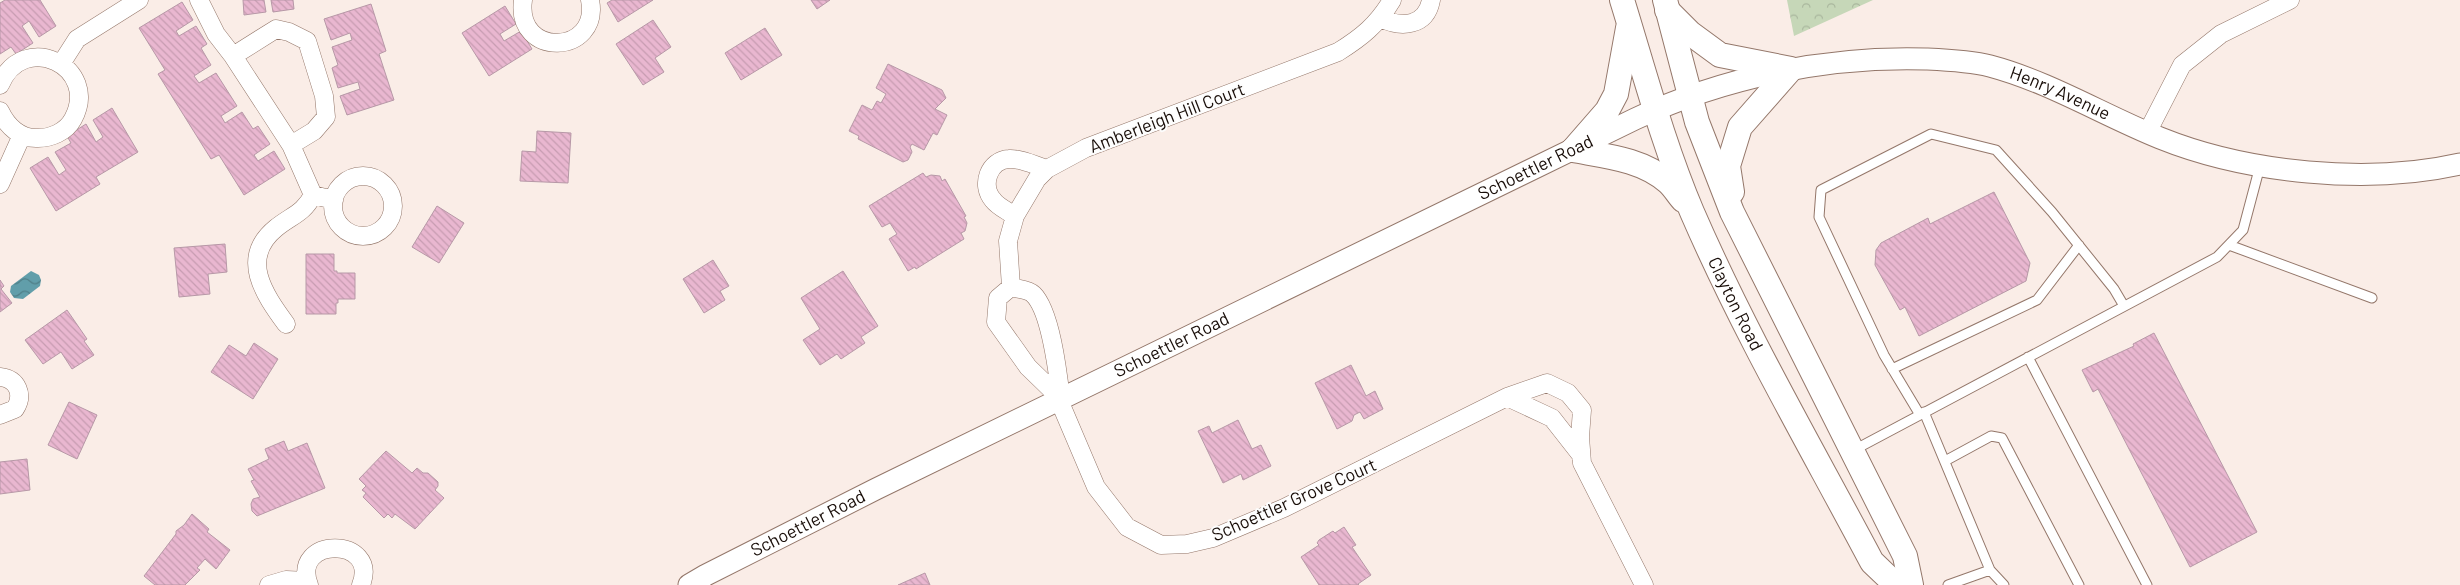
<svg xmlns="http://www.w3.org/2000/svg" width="2460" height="585" font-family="Barlow,sans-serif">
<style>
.forest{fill:url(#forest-crowns)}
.water{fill:url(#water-waves)}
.building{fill:url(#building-back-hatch);stroke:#b798a7}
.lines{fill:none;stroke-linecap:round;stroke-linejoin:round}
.service-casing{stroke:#94776a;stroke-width:11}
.minor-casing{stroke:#94776a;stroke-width:19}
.tertiary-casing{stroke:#94776a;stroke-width:23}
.secondary-casing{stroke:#94776a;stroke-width:26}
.service{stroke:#fff;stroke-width:9}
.minor{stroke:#fff;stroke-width:18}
.tertiary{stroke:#fff;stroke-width:21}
.secondary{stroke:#fff;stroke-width:24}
.labels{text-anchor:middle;stroke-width:4;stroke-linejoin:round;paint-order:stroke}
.street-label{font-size:18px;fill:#180d08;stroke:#fdfdfd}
</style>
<defs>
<pattern id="forest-crowns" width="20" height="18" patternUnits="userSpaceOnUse" patternTransform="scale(1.25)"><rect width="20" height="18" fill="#c6d7b8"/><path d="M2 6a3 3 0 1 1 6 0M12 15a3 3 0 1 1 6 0" fill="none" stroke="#a9b79d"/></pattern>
<pattern id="water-waves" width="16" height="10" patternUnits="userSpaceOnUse" patternTransform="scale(1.25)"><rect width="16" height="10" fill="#619eaa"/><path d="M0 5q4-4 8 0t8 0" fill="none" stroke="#4f7f88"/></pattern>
<pattern id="building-back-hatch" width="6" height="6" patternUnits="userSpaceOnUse" patternTransform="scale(1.25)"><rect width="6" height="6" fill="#e9b7d0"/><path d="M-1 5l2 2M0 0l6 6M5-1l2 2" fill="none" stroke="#c79cb1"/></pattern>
</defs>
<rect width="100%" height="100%" fill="#faede7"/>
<path class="forest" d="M 1787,0 L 1873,0 L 1794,36 Z"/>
<path class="water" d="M 31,271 L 39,275 L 41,280 L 40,286 L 23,299 L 14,298 L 10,292 L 11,286 Z"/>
<path class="building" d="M 5,0 L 40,0 L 56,26 L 39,37 L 29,21 L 22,26 L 33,43 L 16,54 L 11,47 L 0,54 L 0,3 Z
M 243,0 L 264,0 L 266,12 L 244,15 Z
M 271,0 L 293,0 L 294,9 L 273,12 Z
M 612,0 L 653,0 L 618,22 L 607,3 Z
M 811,0 L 830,0 L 817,9 Z
M 182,2 L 193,20 L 176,31 L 179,36 L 196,26 L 207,44 L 201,48 L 211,65 L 194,76 L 199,83 L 216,73 L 237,106 L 221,116 L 225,123 L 242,112 L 253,129 L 258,126 L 270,144 L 254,155 L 258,161 L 274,151 L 285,169 L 244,195 L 219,155 L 211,159 L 158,74 L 165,70 L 139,28 Z
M 371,4 L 386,51 L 379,54 L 394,100 L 347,115 L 340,96 L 360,89 L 358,82 L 338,88 L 332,68 L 338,65 L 332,47 L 352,40 L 350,33 L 331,40 L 324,19 Z
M 505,6 L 516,24 L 500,34 L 504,41 L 521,31 L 532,49 L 489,76 L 462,33 Z
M 653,20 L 671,47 L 655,58 L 664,72 L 643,85 L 616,44 Z
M 765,28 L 782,55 L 741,80 L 725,53 Z
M 888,64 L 942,90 L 946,98 L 935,109 L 947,115 L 937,135 L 933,133 L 924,150 L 912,144 L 910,147 L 912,152 L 908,160 L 903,162 L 858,139 L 859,136 L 849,131 L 862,105 L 872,110 L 877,101 L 881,103 L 886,94 L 876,88 Z
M 112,108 L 138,152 L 96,177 L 100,184 L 56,211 L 30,168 L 48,157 L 59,175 L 66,170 L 55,152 L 71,143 L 67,136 L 86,124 L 96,142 L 103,137 L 93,120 Z
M 537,131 L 571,133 L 568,183 L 520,181 L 522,151 L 536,152 Z
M 923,173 L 926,177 L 931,175 L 940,176 L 942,181 L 945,179 L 966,216 L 964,217 L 967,223 L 965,231 L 961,233 L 964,239 L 916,269 L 915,267 L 908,271 L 889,239 L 897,234 L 890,223 L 882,227 L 869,206 Z
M 1994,192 L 2030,263 L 2026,281 L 1919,336 L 1905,307 L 1900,310 L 1875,265 L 1876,250 L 1881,243 L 1928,218 L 1930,224 Z
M 437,206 L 464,223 L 439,263 L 412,247 Z
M 225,244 L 227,272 L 208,274 L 210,294 L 179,297 L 174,248 Z
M 306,254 L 334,254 L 334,271 L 337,271 L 337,273 L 355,273 L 355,299 L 338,299 L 338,303 L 336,303 L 336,314 L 306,314 Z
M 713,260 L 729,286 L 720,291 L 725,300 L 704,313 L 683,279 Z
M 843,271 L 878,326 L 861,337 L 865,343 L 841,359 L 837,354 L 820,365 L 803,340 L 820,329 L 801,298 Z
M 0,280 L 4,286 L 1,289 L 12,303 L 0,312 Z
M 67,310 L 87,339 L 84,341 L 94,355 L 72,369 L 61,352 L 43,364 L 25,340 Z
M 2154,333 L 2257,532 L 2190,567 L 2098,389 L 2093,392 L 2082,370 L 2134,346 L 2133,344 Z
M 254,343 L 278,359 L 253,399 L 211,372 L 229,345 L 246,356 Z
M 1351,365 L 1366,396 L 1375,391 L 1383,409 L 1364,419 L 1360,412 L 1354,415 L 1352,421 L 1337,429 L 1315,383 Z
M 69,402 L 97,415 L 77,459 L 48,445 Z
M 1238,420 L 1252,449 L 1261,445 L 1271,466 L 1243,480 L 1241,474 L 1223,483 L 1198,431 L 1209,426 L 1212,433 Z
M 284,441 L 288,451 L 307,443 L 325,488 L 257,516 L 252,511 L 251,504 L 253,499 L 260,497 L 251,481 L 254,480 L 248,469 L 269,459 L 265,449 Z
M 386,451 L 412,473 L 417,468 L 423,473 L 428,473 L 438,482 L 438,486 L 435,490 L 444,498 L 415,529 L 395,514 L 392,518 L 388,514 L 384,518 L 363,497 L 366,493 L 362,490 L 366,486 L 359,479 Z
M 27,459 L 30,490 L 0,494 L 0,462 Z
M 192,514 L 209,529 L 207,532 L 230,550 L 216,569 L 205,559 L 197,568 L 200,570 L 185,585 L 155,585 L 144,576 L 176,534 L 176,531 L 184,525 Z
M 1344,527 L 1356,545 L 1352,547 L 1371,575 L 1358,584 L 1359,585 L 1319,585 L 1301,557 L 1319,545 L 1317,543 L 1319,540 L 1333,531 L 1335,533 Z
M 925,573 L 930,585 L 898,585 Z"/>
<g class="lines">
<defs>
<path id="service" d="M 2229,245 L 2372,298
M 2028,357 L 2147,585
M 1892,369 L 2037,300 L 2079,245
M 1924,412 L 1990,570
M 1920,415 L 1884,355 L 1819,217 L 1821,190 L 1931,134 L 1996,150 L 2052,212 L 2114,289 L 2124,306
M 1854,450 L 2217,257 L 2243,230 L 2260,166
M 1945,461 L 1991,436 L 2002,438 L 2079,585
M 1948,585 L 1990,570 L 2004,585"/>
<path id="minor" d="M 199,0 L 216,34 L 233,56 L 291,145 L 313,195 L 334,200
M 523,0 C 515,59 601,55 590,0
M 1380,18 C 1401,28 1426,27 1431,0
M 233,56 L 276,29 L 289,32 L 307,41 L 324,96 L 326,117 L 314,131 L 291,145
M 61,64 L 77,39 L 139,0
M 0,85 C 23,29 101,67 73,119 C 66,132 51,138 38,138 C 20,139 7,126 0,111
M 2147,133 L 2182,65 L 2221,34 L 2290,0
M333 206a30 30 0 1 1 60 0a30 30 0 1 1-60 0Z
M 0,184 L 22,135
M 1015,216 C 1008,211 998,207 993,200 C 980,185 989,160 1009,159 C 1021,158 1036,166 1047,169
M 1011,287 L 1008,241 L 1015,216 L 1037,179 L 1047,169 L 1086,148 L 1338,52 C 1362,37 1377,25 1392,0
M 1011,287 L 998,298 L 996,322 L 1028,367 L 1061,399
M 1011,287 C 1017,289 1028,289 1033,294 C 1051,311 1058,374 1061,399
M 286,324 C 264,294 239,258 276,228 C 292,215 303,214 313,195
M 0,377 C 18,379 24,395 15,409 L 0,415
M 1507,397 L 1552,418 L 1581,455
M 1059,400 L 1096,487 L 1127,527 L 1161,545 L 1187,544 L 1213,538 L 1284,508 L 1507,397 L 1547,383 L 1568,393 L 1582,410 L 1580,437 L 1582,463 L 1644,585
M 269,585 L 286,580 L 307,581
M 309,585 C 290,536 380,536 361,585"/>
<g id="tertiary">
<path id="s1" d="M 689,585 L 706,575 L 876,489 L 1635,119 C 1724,77 1827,56 1926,59 C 1947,60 1970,61 1990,66 C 2050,82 2103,115 2160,138 C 2247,173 2368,185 2460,164"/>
</g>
<g id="secondary">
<path id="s2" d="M 1622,0 C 1644,71 1663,144 1692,212 C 1744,332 1811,447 1872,562 L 1896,585"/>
<path d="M 1665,0 L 1697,122 L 1732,212 L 1905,556 L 1911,585"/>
<path d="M 1667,10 L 1690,33 L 1720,55 L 1791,69 L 1740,127 L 1728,166 L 1732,192"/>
<path d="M 1573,150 L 1607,111 L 1616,94 L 1628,28"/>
<path d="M 1573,150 C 1605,156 1642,159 1668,182 C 1674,187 1678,195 1683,200"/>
</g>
</defs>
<use href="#service" class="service-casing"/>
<use href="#minor" class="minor-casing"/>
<use href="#tertiary" class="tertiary-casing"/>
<use href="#secondary" class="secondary-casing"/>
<use href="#service" class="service"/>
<use href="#minor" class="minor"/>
<use href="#tertiary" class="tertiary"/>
<use href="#secondary" class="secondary"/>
</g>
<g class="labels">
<g class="street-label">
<text dy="6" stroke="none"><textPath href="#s1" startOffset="1494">Henry Avenue</textPath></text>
<text transform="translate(1167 118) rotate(-21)" y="6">Amberleigh Hill Court</text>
<text dy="6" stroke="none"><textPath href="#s1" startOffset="944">Schoettler Road</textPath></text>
<text dy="6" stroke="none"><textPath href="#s2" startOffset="325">Clayton Road</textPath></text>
<text dy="6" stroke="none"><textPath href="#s1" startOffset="539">Schoettler Road</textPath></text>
<text transform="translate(1294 500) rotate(-24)" y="6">Schoettler Grove Court</text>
<text dy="6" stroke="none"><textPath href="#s1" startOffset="134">Schoettler Road</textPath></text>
</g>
</g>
</svg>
